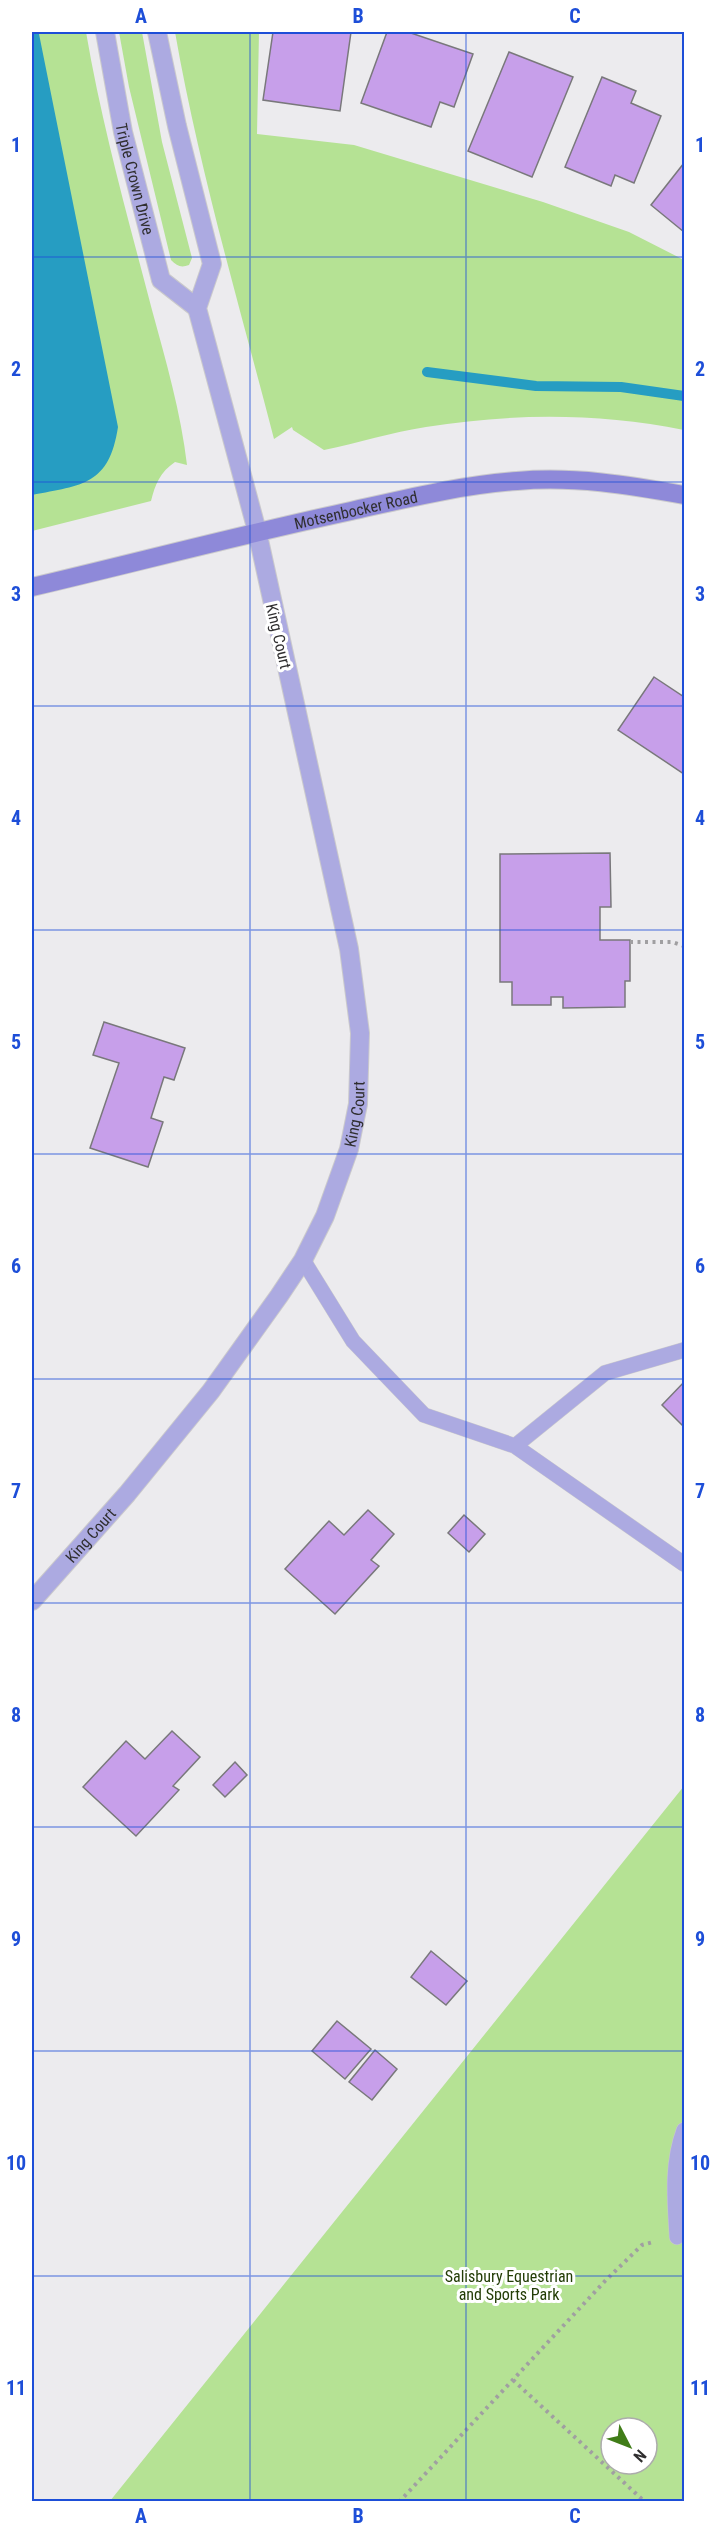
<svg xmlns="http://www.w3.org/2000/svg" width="716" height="2533" font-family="'Roboto Condensed',sans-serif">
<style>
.green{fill:#b5e294;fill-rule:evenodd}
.water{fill:#269dc2}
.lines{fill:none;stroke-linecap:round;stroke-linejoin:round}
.stream{stroke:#269dc2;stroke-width:10}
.building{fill:#c79fea;stroke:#79787b;stroke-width:1.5}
.service-casing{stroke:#cac9cc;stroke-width:16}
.minor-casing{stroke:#cac9cc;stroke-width:20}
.secondary-casing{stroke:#cac9cc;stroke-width:20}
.path{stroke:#a09fa1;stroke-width:4;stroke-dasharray:3 4.5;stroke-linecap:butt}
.service{stroke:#acaae1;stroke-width:15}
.minor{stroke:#acaae1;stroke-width:18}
.secondary{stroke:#8e89d9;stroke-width:18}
.grid{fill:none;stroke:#1d4ed8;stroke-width:1.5;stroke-opacity:0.55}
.labels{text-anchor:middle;stroke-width:6;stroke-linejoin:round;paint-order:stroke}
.street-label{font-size:16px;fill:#302f30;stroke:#fff}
.park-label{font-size:16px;fill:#233d06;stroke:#fff}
.neatline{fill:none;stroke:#1d4ed8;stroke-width:2}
.grid-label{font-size:20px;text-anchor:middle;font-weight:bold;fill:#1d4ed8}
</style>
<rect width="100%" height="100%" fill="#ecebee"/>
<path class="green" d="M 32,32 L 86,32 C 102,126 128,218 152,310 C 166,361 181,413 187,465 L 175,462 C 160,472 155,485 151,501 L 32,531 Z
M 119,32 L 142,32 L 162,142 L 192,258 L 189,265 C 181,268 177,266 171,260 L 129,87 Z
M 175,32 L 259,32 L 257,134 L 354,145 L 543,202 L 629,232 L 684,260 L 684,430 C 598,413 513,413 426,427 C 392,432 358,443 324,450 L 293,430 L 292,427 L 274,439 C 239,304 199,169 175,32 Z
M 684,1786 L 684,2501 L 110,2501 ZM 611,2428 L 647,2428 L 647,2464 L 611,2464 Z"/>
<path class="water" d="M 32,32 L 38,32 L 39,34 L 118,427 C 109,485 83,485 32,495 Z"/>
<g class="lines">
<path class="stream" d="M 427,372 L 536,386 L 621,387 L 684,396"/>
</g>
<path class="building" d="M 273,32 L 351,32 L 340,111 L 263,100 Z
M 387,32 L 408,32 L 473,54 L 454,107 L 440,102 L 431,127 L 361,103 Z
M 509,52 L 573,77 L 532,177 L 468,151 Z
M 602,77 L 636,91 L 631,103 L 661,116 L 634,183 L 615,175 L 611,186 L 565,167 Z
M 684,163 L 684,232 L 651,205 Z
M 654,677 L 684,697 L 684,774 L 618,730 Z
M 610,853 L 611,907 L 600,907 L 600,940 L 630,940 L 630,981 L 625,981 L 625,1007 L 563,1008 L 563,997 L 551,997 L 551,1005 L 512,1005 L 512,982 L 500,982 L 500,854 Z
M 104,1022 L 185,1048 L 174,1080 L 164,1077 L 151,1118 L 163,1122 L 148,1167 L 90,1148 L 119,1063 L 93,1055 Z
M 684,1382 L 684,1427 L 662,1405 Z
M 368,1510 L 394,1534 L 371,1560 L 379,1566 L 335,1614 L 285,1569 L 329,1521 L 344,1535 Z
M 464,1515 L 485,1534 L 469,1552 L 448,1533 Z
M 172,1731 L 200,1757 L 173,1786 L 179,1790 L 136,1836 L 83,1787 L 126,1741 L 145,1759 Z
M 235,1762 L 247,1775 L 225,1797 L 213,1785 Z
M 431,1951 L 467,1981 L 446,2005 L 411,1977 Z
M 337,2021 L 371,2049 L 345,2079 L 312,2051 Z
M 375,2050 L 397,2069 L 372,2100 L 349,2082 Z"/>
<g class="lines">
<defs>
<path id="service" d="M 303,1260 L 353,1341 L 424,1415 L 515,1446 L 684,1564
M 515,1446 L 605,1373 L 684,1350
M 677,2237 C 675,2201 671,2165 684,2130"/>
<g id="minor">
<path id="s1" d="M 105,32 L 123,132 L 161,280 L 197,308"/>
<path id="s2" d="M 32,1601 L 127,1494 L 211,1391 L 279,1296 L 303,1260 L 325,1216 L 349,1149 L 358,1104 L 360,1033 L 349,949 L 257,531 L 197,308 L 212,264 L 177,126 L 157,32"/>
</g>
<g id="secondary">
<path id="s3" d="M 32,587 C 138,562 244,534 351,511 C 405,499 461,485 517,481 C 574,476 629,485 684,495"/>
</g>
</defs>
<use href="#service" class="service-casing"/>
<use href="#minor" class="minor-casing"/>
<use href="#secondary" class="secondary-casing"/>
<path class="path" d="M 630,942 L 672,942 L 684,946
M 513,2380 L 645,2502
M 399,2502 L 605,2281 L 642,2245 L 653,2242"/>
<use href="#service" class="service"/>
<use href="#minor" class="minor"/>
<use href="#secondary" class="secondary"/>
</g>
<path class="grid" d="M 250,32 L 250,2502M 466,32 L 466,2502M 32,257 L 684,257M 32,482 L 684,482M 32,706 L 684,706M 32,930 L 684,930M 32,1154 L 684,1154M 32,1379 L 684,1379M 32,1603 L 684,1603M 32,1827 L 684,1827M 32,2051 L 684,2051M 32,2276 L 684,2276"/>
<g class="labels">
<g class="street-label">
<text dy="6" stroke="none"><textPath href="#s1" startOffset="150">Triple Crown Drive</textPath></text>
<text dy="6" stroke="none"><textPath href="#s3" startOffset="333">Motsenbocker Road</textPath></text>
<text transform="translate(279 636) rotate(77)" y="6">King Court</text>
<text dy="6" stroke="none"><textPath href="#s2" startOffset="592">King Court</textPath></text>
<text dy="6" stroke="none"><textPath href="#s2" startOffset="88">King Court</textPath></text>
</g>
<g class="park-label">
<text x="509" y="2282">Salisbury Equestrian<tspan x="509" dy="18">and Sports Park</tspan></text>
</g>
</g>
<rect width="716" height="2533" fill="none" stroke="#ffffff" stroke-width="66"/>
<g transform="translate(629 2446) rotate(132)"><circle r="28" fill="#ffffff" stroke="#acacac" stroke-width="1.5"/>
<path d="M0-4.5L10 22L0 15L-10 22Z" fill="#407d18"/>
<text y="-9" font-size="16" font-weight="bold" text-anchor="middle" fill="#302f30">N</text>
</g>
<rect x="33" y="33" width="650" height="2467" class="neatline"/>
<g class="grid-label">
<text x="141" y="23">A</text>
<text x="358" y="23">B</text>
<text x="575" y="23">C</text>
<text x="16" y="152">1</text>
<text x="700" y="152">1</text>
<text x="16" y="376">2</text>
<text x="700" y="376">2</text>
<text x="16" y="601">3</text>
<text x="700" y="601">3</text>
<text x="16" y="825">4</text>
<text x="700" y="825">4</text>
<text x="16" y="1049">5</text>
<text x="700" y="1049">5</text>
<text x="16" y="1273">6</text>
<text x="700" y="1273">6</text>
<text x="16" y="1498">7</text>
<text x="700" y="1498">7</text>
<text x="16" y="1722">8</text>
<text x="700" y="1722">8</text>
<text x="16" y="1946">9</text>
<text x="700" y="1946">9</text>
<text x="16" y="2170">10</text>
<text x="700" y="2170">10</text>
<text x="16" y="2395">11</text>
<text x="700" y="2395">11</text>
<text x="141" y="2523">A</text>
<text x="358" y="2523">B</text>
<text x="575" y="2523">C</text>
</g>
</svg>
